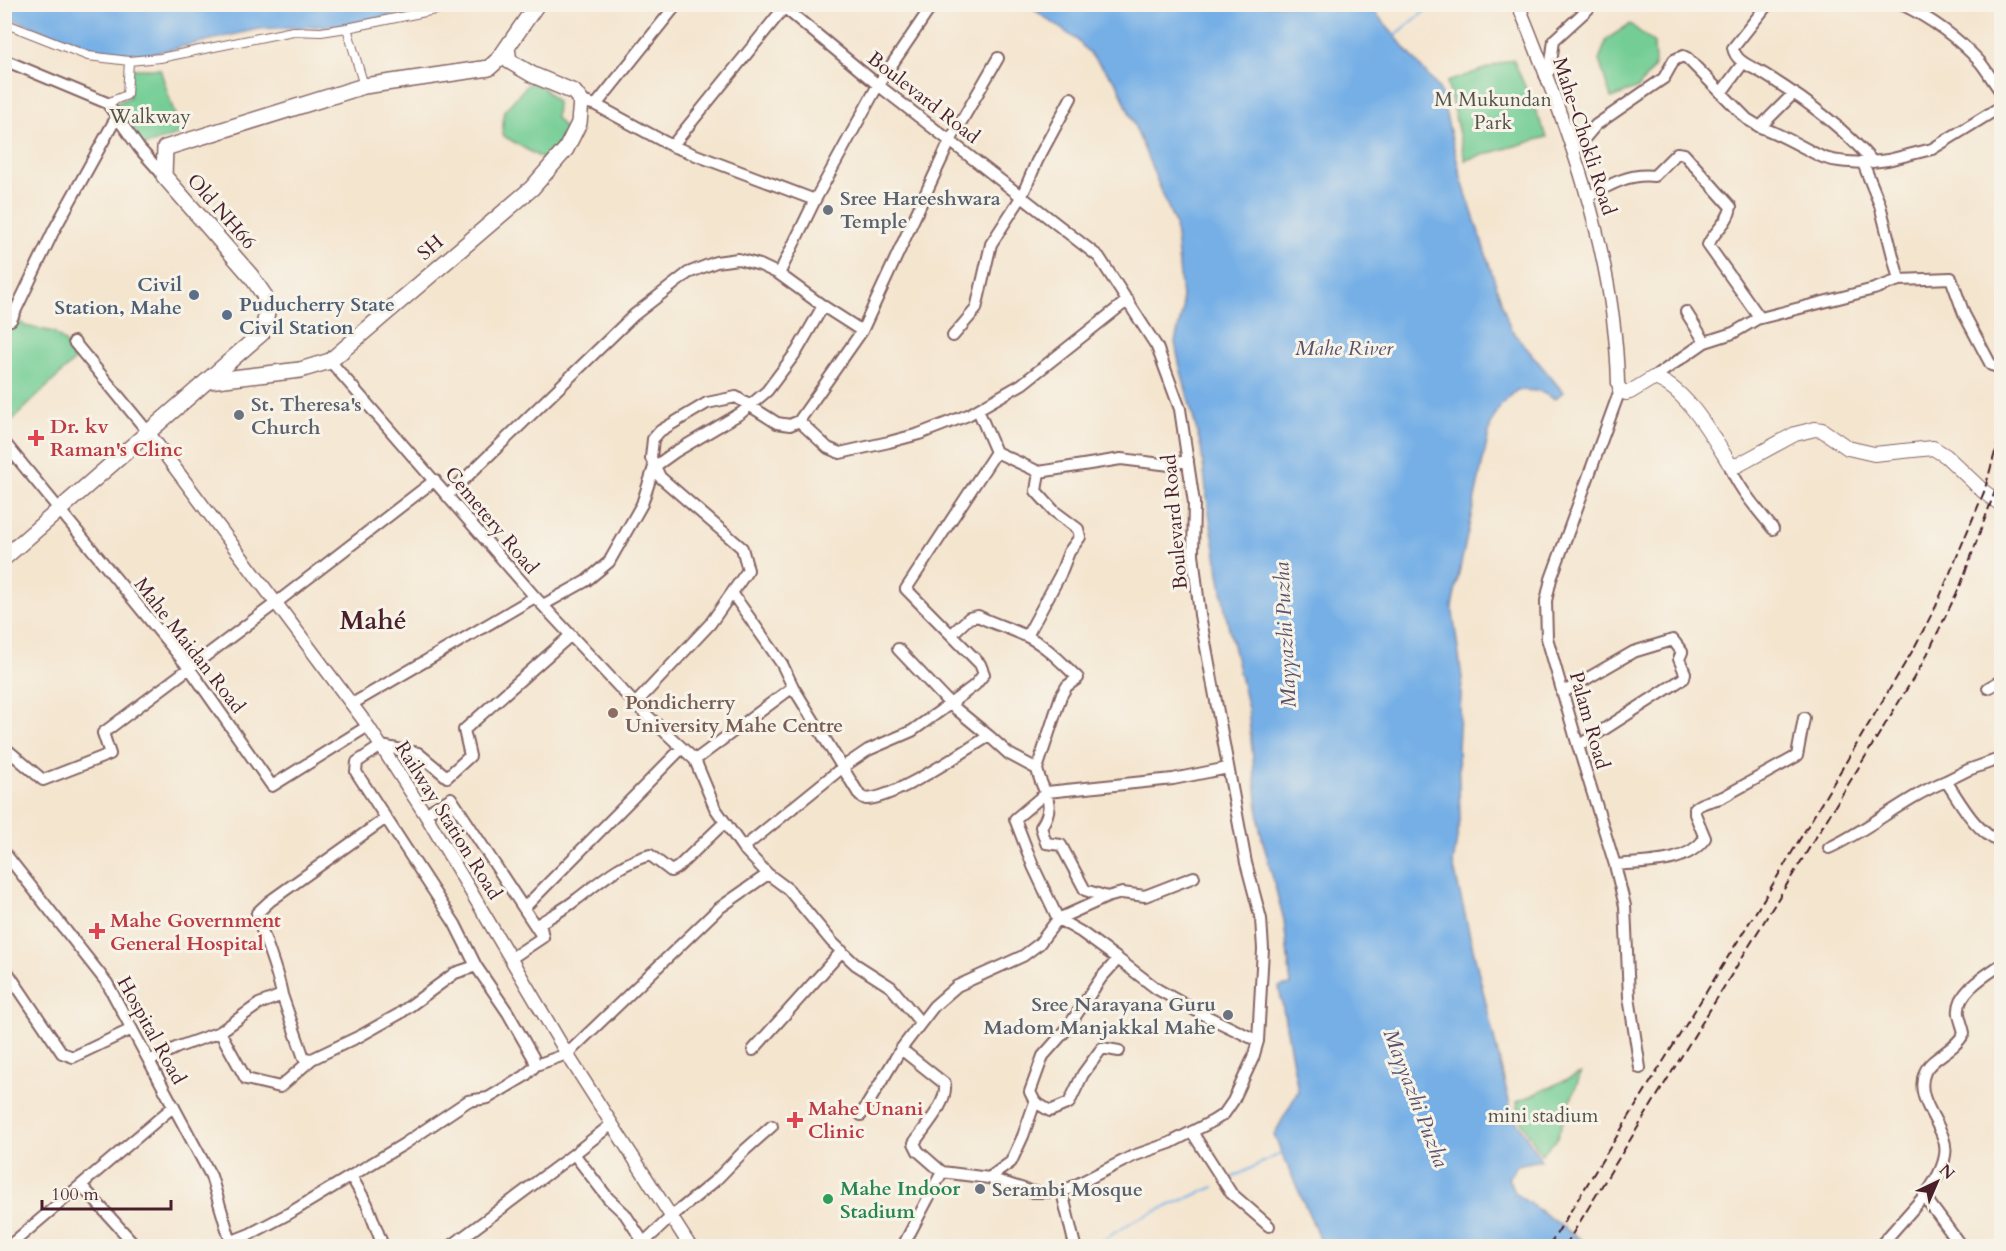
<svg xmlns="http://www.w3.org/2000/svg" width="2006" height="1251" font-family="Cardo,serif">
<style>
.green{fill:#73cd94;stroke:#5e7660;stroke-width:1.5}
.water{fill:#75afe6;stroke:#606788;stroke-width:1.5}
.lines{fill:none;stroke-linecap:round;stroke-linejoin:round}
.stream{stroke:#75afe6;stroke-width:2}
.pedestrian-casing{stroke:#866464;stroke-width:10}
.minor-casing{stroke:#866464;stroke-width:14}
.tertiary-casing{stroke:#866464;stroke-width:15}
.secondary-casing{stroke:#866464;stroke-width:16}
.primary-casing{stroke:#866464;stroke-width:18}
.pedestrian{stroke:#fff;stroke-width:8}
.minor{stroke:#fff;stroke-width:10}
.tertiary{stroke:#fff;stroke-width:12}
.secondary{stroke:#fff;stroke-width:14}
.primary{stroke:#fff;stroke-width:15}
.rail{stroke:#4a1f2b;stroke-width:2;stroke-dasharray:9 4.5;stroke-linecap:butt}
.worship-dot{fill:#6b7280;stroke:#f7f3e8;stroke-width:2}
.service-dot{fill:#5c6f8a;stroke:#f7f3e8;stroke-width:2}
.health-dot{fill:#e0444e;stroke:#f7f3e8;stroke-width:2}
.education-dot{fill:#8d6e63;stroke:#f7f3e8;stroke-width:2}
.leisure-dot{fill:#2e9e5b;stroke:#f7f3e8;stroke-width:2}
.labels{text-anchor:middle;stroke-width:6;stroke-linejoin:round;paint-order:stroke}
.street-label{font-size:20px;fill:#4a1f2b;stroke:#f7f3e8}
.park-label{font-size:20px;fill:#56534a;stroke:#f7f3e8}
.worship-label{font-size:20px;font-weight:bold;fill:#5b616d;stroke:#f7f3e8;text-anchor:start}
.service-label{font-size:20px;font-weight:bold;fill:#4e5e75;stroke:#f7f3e8;text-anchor:end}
.health-label{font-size:20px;font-weight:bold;fill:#be3a42;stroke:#f7f3e8;text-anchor:start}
.education-label{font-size:20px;font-weight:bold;fill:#785e54;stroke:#f7f3e8;text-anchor:start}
.leisure-label{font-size:20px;font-weight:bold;fill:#27864d;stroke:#f7f3e8;text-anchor:start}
.water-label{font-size:21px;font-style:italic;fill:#59516c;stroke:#f7f3e8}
.district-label{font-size:26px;font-weight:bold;fill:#4a1f2b;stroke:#f7f3e8}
</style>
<rect width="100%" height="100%" fill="#f7f3e8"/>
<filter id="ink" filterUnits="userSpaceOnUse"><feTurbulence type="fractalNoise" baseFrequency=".0167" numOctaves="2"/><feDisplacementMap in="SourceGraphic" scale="12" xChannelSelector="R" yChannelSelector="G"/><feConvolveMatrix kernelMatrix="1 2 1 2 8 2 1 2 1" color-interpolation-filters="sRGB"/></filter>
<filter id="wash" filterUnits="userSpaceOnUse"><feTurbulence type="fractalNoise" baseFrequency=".008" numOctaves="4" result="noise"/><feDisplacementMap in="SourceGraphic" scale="24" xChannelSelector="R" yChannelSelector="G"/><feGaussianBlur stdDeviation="1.35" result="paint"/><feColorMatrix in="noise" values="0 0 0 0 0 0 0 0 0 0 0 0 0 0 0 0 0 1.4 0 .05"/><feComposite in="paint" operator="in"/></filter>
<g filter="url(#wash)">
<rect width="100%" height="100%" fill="#f4e5cf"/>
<path class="green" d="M 1630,24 L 1654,43 L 1655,66 L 1638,88 L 1611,98 L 1599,60 L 1607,39 Z
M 1513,59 L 1547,137 L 1465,160 L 1447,82 Z
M 130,69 L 160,69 L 181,134 L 143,146 L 112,105 L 130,97 Z
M 529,83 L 541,86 L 557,102 L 556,118 L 568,132 L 546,161 L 502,135 L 504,111 Z
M 4,308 L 25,326 L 54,332 L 79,356 L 5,427 Z
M 1581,1073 L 1556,1140 L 1541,1154 L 1519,1118 L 1517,1102 Z"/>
<path class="water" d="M 4,5 L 5,4 L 441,5 L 345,25 L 258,29 L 150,54 L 126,54 L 103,51 L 63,39 L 5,16 Z
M 1031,5 L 1369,5 L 1440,90 L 1462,181 L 1510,328 L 1563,392 L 1555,399 L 1539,391 L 1517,390 L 1501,405 L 1491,423 L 1452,606 L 1462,678 L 1458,748 L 1460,820 L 1453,864 L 1512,1114 L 1541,1160 L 1517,1165 L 1508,1178 L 1516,1194 L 1590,1246 L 1323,1246 L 1274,1135 L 1298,1091 L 1279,987 L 1291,985 L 1284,920 L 1260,830 L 1248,709 L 1226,615 L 1208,506 L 1201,447 L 1179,363 L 1175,342 L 1183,309 L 1175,224 L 1117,83 L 1077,40 L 1036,11 Z"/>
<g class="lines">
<path class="stream" d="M 1394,36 L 1434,4
M 1229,1179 L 1284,1152
M 1094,1246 L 1135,1220 L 1214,1187"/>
</g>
</g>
<g filter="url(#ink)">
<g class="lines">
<defs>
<path id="pedestrian" d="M 4,23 L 88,56 L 129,61 L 160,58 L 293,31 L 321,32 L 347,28 L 464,4
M 347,28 L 364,86
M 107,103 L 127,95 L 129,61"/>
<path id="minor" d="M 780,4 L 878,85 L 1099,257 L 1157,347 L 1180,409 L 1194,503 L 1193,554 L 1200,615 L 1246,863 L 1261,919 L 1263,949 L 1258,1041 L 1253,1058 L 1233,1101 L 1224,1114 L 1213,1121 L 1170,1143 L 1133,1156 L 1062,1192 L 1033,1192 L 989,1178 L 942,1172 L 903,1246
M 1768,4 L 1733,48 C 1736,63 1753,67 1764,74 C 1803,98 1843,127 1873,162
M 1901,4 C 1930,18 1958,38 1980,62 C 1988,72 1994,83 2002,93
M 998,58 L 950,141 L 862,331 L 799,421 L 828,448 L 840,453 L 889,442 L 919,434 L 968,415 L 1022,384 L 1128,300
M 4,60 L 107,103 L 139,148 L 164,176
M 1545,75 L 1550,70 L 1554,40 L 1589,8 L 1585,4
M 1721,93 L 1743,63
M 581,101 L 596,105 L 672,146 L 815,200
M 596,105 L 677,4
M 2002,106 L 1932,149 L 1888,160 L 1863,163 L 1880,205 L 1899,280 L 1951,278 L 1964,314 L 1991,365 L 2002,368
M 1760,127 C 1781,134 1800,146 1820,156 C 1833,162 1849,162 1863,163
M 672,146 L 787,4
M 1573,152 L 1596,125 L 1664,78 L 1674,60 L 1683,56 L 1687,58 L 1747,119 L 1760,127 L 1794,93
M 1588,197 C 1609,185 1629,173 1654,176 L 1677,153 L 1684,154 L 1731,207 C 1729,222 1714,231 1708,245 L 1760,318
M 779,274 L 815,200 L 878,85 L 933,4
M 1686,312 L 1705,342
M 11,320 L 54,230 L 116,118
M 953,336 L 976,309 L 991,244 L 1022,196 L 1037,161 L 1071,98
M 74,342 L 148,432
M 330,361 L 535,597 L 352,704
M 1653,378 L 1705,342 L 1733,333 L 1757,319 L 1874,289 L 1899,280
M 1620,390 L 1551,579 L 1546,601 L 1547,638 L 1578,746 L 1615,865 L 1625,906 L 1629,997 L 1640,1068
M 978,410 L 996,452 L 1039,472 L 1121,459 L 1170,465 L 1188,460
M 4,442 L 190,669 L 272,786 L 368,726
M 1729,463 C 1735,485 1759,511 1773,529
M 448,495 L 634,315 L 688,273 L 716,262 L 738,259 L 760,265 L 779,274 L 823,306 L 862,331
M 732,593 L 782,664 L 793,687
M 535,597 L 635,704 L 695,760 L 793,687 L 860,796 L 866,799 C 896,798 961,753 989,736 L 1009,754 L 1037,769
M 543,605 L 586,581 L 609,562 L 642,504 L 654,467 L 675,452 L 741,413 L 767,391 L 797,351 L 823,306
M 952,634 L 969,618 L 978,616 C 993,624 1010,628 1026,636 C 1046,645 1062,663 1078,678 L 1067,686 L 1061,696 L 1037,769 C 1042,793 1058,802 1041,827 L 1046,843 L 1061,845 L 1085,890 L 1107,897 L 1122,893 L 1145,896 L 1194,877
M 1027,636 L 1060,575 L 1069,552 L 1080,537 L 1078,529 L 1054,511 L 1036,491 L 1039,472
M 898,649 L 950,704 L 912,731 L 868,750 L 843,767 L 743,848 L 768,874 L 788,889 L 832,942 L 855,964 L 891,987 L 920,1022
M 1988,688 L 2002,680
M 1562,693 L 1633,652 L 1673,640 L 1682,652 L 1679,659 L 1685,673 L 1684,678 L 1578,746
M 635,704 L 710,624 L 748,570 L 742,548 L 660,477 L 651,458 L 653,439 L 660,431 L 707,403 L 736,397 L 777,423 L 790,425 L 799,421
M 989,736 L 950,704 L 975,685 L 984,674 L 980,664 L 906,589 L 996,452
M 4,747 L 43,780 L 110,754 L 103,733 L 276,603 L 435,480
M 695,760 L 715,808 L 743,848
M 1946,781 L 1968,770 L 2002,758
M 425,814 L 451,798 L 540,933
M 1829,848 C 1870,829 1904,798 1946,781 C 1961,803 1975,832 2002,843
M 4,852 L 107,983 L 211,1176 L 232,1246
M 1615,865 C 1645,862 1686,865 1705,838 L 1695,814 L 1695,808 C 1703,801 1713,801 1723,797 L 1797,756 L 1804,718
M 524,908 L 682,748
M 510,959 L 543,937 L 540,923 C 553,915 566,908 577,899 C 601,881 620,863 650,855 L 671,871 L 678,867 L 725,822
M 1118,959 L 1081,932 L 1058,919 L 1033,866 L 1015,819 L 1047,792 L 1173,779 L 1228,768
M 4,967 L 62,1053 L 73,1057 L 132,1029
M 282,995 L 304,1058 L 312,1059 L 360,1036 L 399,1014 L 455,973 L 476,966
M 220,1032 L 246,1079 L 280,1087 L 312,1059
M 901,1049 L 945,1084 C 947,1105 925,1126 914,1143 L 918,1151 L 942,1172
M 753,1050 L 842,951
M 149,1061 L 178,1047 L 220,1032 L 259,1004 L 282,995 C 277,967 264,941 257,913 L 270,901 L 386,818
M 536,1065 L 533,1057 L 508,1013 L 476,966 L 455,924 L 356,772 L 357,762 L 381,746 L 418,753 L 447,777 L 470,756 L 464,730 L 571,635
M 1035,1102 L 1030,1092 L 1043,1056 L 1066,1030 L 1101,978 L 1118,959 L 1157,989 L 1200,1013 L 1258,1041
M 861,1115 L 901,1049 L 934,1006 L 957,986 L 1023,956 L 1039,944 L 1058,919 L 1107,897
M 612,1124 L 574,1154 L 608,1198 L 625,1214 L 644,1243
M 1192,1132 L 1231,1193 L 1269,1226
M 351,1176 L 367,1204 L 383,1246
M 989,1178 L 1011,1162 L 1023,1136 L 1035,1102 L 1050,1111 L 1069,1103 L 1083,1074 L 1102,1048 L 1119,1051
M 82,1186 L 136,1246
M 1062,1192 L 1075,1246
M 230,1242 L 250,1234 L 288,1214 L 404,1144 L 468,1101 L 488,1098 L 525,1076 L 536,1065 L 567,1054 L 718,909 L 768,874
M 9,1246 L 174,1106
M 451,1246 L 574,1154
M 640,1246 L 671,1217 L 716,1180 L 745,1150 L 772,1126
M 1880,1246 L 1927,1193
M 1961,1246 L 1930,1204 L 1927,1193 C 1935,1181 1943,1169 1945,1155 C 1950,1128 1912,1102 1925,1072 C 1931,1057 1955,1051 1964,1033 C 1963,1027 1960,1021 1959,1014 C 1956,992 1986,975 2002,964"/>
<path id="tertiary" d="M 1518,4 C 1567,125 1615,252 1618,383 L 1620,390
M 148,432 L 368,726 L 425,814 L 567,1054 L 690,1246"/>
<path id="secondary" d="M 1620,390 L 1626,393 L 1630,392 L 1653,378 C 1684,385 1713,437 1729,463 L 1732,465 L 1738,465 L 1795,434 L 1815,429 L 1822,430 L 1848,448 L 1874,454 L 1933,448 L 1946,456 L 1984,492 L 2002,505"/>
<path id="primary" d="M 208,381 L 300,370 L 330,361 L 532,188 L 566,149 L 579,123 L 581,101 L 574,92 L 533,75 L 509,61 L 507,48
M 4,558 L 262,333 L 267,313 L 264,295 L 251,276 L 164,176 L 165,148 L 364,86 L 489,68 L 499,59 L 537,4"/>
</defs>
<use href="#pedestrian" class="pedestrian-casing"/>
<use href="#minor" class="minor-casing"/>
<use href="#tertiary" class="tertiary-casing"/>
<use href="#secondary" class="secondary-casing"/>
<use href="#primary" class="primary-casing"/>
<use href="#pedestrian" class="pedestrian"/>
<use href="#minor" class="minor"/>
<use href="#tertiary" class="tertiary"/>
<use href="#secondary" class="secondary"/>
<use href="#primary" class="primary"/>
<path class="rail" d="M 1549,1246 L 1770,889 L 1913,650 L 1936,606 L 1984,492 L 2002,427
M 1565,1246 L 1924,661 L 1961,584 L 2002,472"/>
</g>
</g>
<g class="worship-dot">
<circle cx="828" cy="210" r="6"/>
<circle cx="239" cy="415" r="6"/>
<circle cx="1228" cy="1015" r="6"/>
<circle cx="980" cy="1189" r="6"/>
</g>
<g class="service-dot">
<circle cx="194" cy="295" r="6"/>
<circle cx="227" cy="315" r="6"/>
</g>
<g class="health-dot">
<path d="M33 429h6v6h6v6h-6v6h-6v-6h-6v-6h6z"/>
<path d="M94 922h6v6h6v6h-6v6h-6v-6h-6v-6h6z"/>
<path d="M792 1111h6v6h6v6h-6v6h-6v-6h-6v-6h6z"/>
</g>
<circle class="education-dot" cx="613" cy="713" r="6"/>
<circle class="leisure-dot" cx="828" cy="1199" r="6"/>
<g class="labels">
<g class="street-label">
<text transform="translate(924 97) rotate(38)" y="7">Boulevard Road</text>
<text transform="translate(1585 136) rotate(72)" y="7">Mahe-Chokli Road</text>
<text transform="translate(222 211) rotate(49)" y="7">Old NH66</text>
<text transform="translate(430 247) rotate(-41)" y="7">SH</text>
<text transform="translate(492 520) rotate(50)" y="7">Cemetery Road</text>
<text transform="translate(1174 522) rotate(-95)" y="7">Boulevard Road</text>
<text transform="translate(190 645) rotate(52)" y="7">Mahe Maidan Road</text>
<text transform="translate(1590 720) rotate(74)" y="7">Palam Road</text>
<text transform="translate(449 820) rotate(58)" y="7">Railway Station Road</text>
<text transform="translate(152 1030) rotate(61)" y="7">Hospital Road</text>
</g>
<g class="park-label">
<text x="1493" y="106">M Mukundan<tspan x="1493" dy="23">Park</tspan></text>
<text x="150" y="123">Walkway</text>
<text x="1543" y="1122">mini stadium</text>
</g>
<g class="worship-label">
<text x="840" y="205">Sree Hareeshwara<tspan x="840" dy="23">Temple</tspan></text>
<text x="251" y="411">St. Theresa's<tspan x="251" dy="23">Church</tspan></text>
<text x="1216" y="1011" text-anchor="end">Sree Narayana Guru<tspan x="1216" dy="23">Madom Manjakkal Mahe</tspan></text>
<text x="992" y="1196">Serambi Mosque</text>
</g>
<g class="service-label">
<text x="182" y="291">Civil<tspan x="182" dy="23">Station, Mahe</tspan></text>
<text x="239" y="311" text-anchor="start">Puducherry State<tspan x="239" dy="23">Civil Station</tspan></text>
</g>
<g class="health-label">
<text x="50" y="433">Dr. kv<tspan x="50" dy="23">Raman's Clinc</tspan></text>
<text x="110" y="927">Mahe Government<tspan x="110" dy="23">General Hospital</tspan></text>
<text x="808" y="1115">Mahe Unani<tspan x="808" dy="23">Clinic</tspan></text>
</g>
<g class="education-label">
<text x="625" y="709">Pondicherry<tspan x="625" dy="23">University Mahe Centre</tspan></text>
</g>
<g class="leisure-label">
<text x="840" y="1195">Mahe Indoor<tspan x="840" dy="23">Stadium</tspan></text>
</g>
<g class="water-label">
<text x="1344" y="355">Mahe River</text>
<text transform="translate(1285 635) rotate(-93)" y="7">Mayyazhi Puzha</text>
<text transform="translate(1416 1098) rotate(69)" y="7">Mayyazhi Puzha</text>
</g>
<g class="district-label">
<text x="373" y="629">Mahé</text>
</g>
</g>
<rect width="2006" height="1251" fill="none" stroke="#f7f3e8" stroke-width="24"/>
<g transform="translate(1937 1182) rotate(44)" stroke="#f7f3e8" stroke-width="4.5" paint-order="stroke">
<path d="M0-4.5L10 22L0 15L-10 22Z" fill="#4a1f2b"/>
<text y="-9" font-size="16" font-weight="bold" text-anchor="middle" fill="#4a1f2b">N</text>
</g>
<path d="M42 1200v9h129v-9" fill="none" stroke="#4a1f2b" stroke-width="3"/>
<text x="51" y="1200" font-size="18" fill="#4a1f2b" stroke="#f7f3e8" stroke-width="4.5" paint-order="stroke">100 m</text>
</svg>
